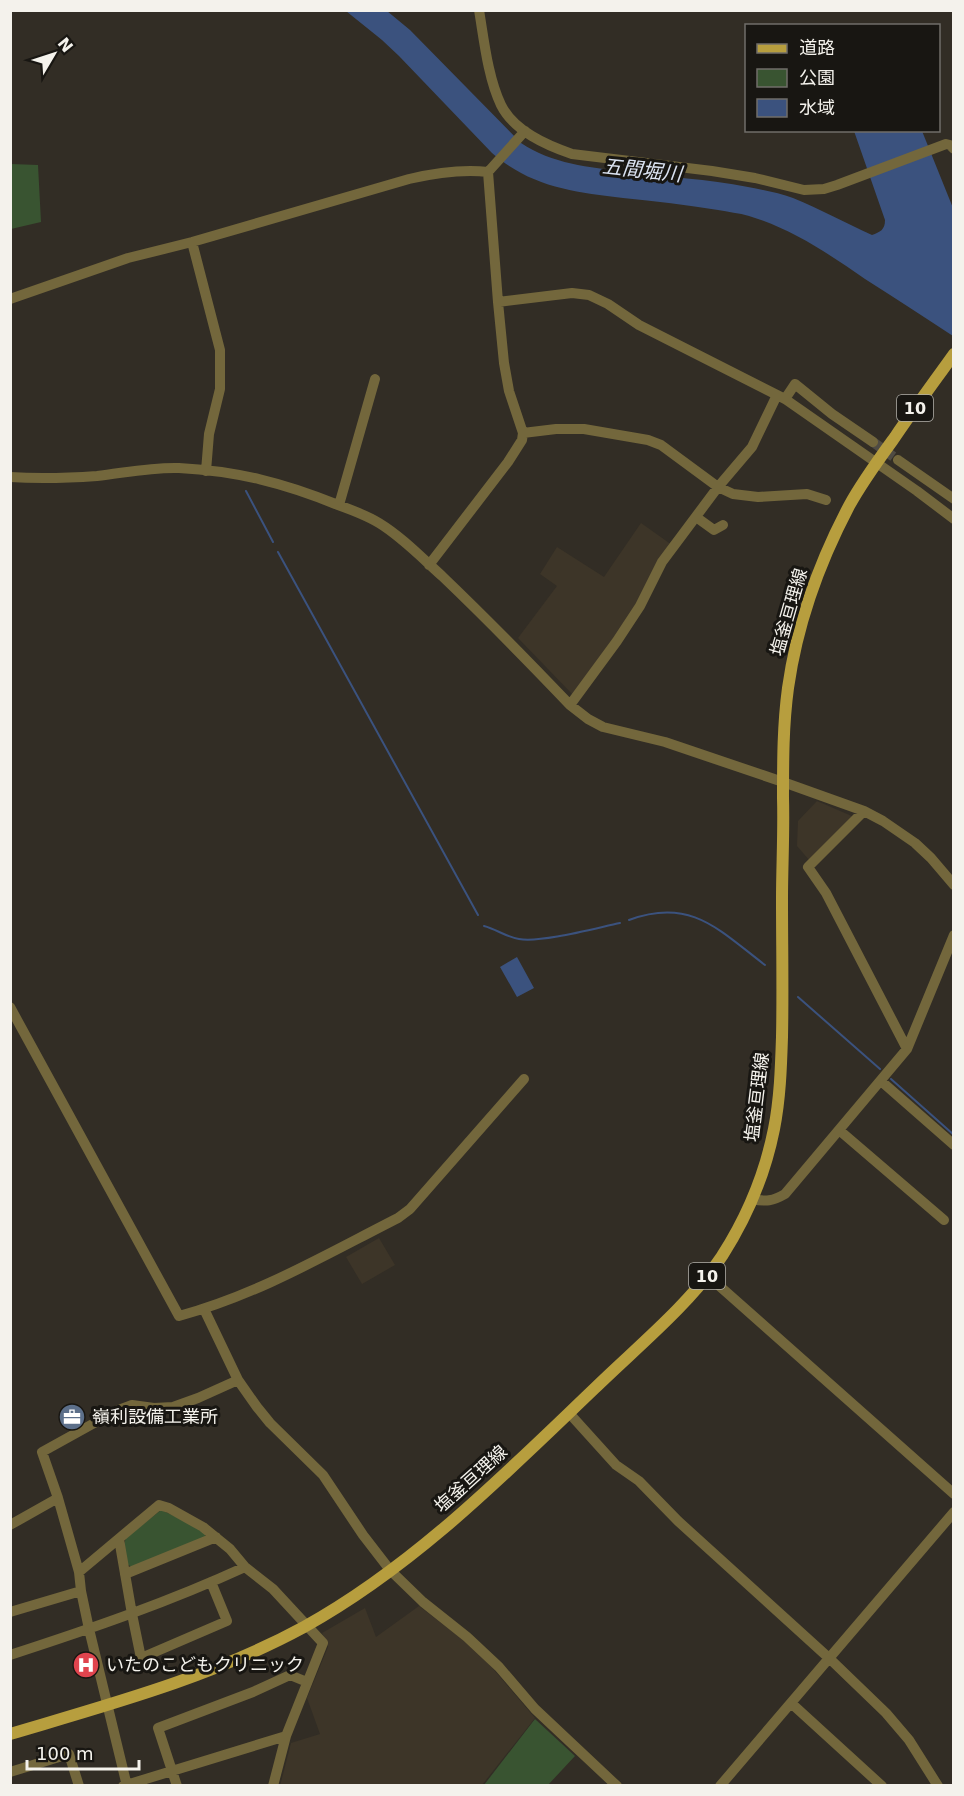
<svg xmlns="http://www.w3.org/2000/svg" width="964" height="1796" font-family="'DejaVu Sans','Noto Sans JP',sans-serif">
<style>
.built{fill:#3d3528}
.green{fill:#395431}
.water{fill:#3b527e}
.lines{fill:none;stroke-linecap:round;stroke-linejoin:round}
.stream{stroke:#3b527e;stroke-width:2}
.minor-tunnel{stroke:#4f4b43;stroke-width:10;stroke-dasharray:10 5;stroke-linecap:butt}
.minor{stroke:#73673c;stroke-width:10}
.major{stroke:#b79e3e;stroke-width:12}
.labels{text-anchor:middle;stroke-width:6;stroke-linejoin:round;paint-order:stroke}
.shield{fill:#181612;stroke:#b2b0ab;stroke-width:1.5}
.shield-label{font-size:16px;font-weight:bold;fill:#f4f2ec}
.street-label{font-size:18px;fill:#f4f2ec;stroke:#181612}
.poi-label{font-size:18px;fill:#f4f2ec;stroke:#181612;text-anchor:start}
.water-label{font-size:20px;font-style:italic;fill:#dae2f1;stroke:#181612}
</style>
<rect width="100%" height="100%" fill="#322d25"/>
<path class="built" d="M 641,523 L 672,545 L 638,605 L 574,696 L 518,638 L 557,586 L 540,574 L 557,547 L 604,577 Z
M 817,801 L 854,817 L 810,861 L 797,846 L 798,821 Z
M 379,1238 L 395,1265 L 362,1284 L 346,1257 Z
M 419,1606 L 470,1645 L 489,1664 L 535,1718 L 482,1785 L 280,1786 L 291,1743 L 320,1734 L 307,1698 L 328,1647 L 322,1633 L 365,1608 L 376,1637 Z"/>
<path class="green" d="M 11,164 L 38,165 L 41,222 L 11,229 Z
M 161,1510 L 181,1519 L 205,1533 L 205,1537 L 133,1568 L 127,1564 L 124,1544 L 126,1538 Z
M 535,1719 L 575,1756 L 548,1785 L 484,1785 Z"/>
<path class="water" d="M 346,11 L 387,11 L 410,30 L 521,143 C 552,164 589,167 626,172 C 666,177 708,179 748,187 C 763,190 779,193 793,198 C 820,209 846,223 872,235 C 880,232 885,230 885,220 L 854,131 L 922,131 L 953,208 L 953,336 C 924,317 895,298 865,279 C 829,254 792,229 749,216 C 739,213 728,212 718,210 C 687,205 655,201 623,198 C 573,192 531,187 492,153 L 399,56 L 382,40 Z
M 517,957 L 534,988 L 517,997 L 500,967 Z"/>
<g class="lines">
<path class="stream" d="M 246,491 L 273,542
M 278,552 L 478,915
M 629,920 C 691,897 719,930 765,965
M 484,926 C 496,929 506,937 519,939 C 541,943 596,928 620,923
M 798,997 L 880,1069
M 891,1079 L 954,1135"/>
<path class="minor-tunnel" d="M 873,442 L 898,460"/>
<path class="minor" d="M 479,10 C 484,40 488,78 501,105 C 514,131 546,145 572,154 L 712,171 L 755,178 L 804,190 L 824,189 L 837,185 L 946,144 L 950,145 L 954,149
M 525,131 L 488,172 L 498,302 L 572,293 L 589,295 L 608,304 L 639,325 L 785,399 L 917,491 L 954,519
M 192,242 L 220,350 L 220,389 L 209,434 L 206,471
M 10,299 L 128,258 L 192,242 L 409,179 C 435,173 462,169 488,172
M 785,399 L 795,384 L 832,414 L 873,442
M 523,433 L 556,429 L 584,429 L 648,440 L 661,445 L 718,487 L 733,494 L 758,497 L 807,494 L 826,500
M 898,460 L 954,499
M 10,477 C 39,479 69,478 97,476 C 124,473 151,467 179,468 C 237,471 284,483 338,505 C 352,510 366,515 379,523 C 402,537 422,558 442,576 C 486,618 528,661 570,705 L 588,719 L 603,727 L 665,742 L 783,782 L 864,811 L 883,821 L 915,843 L 931,858 L 954,885
M 339,505 L 375,379
M 696,517 L 714,530 L 723,525
M 429,565 L 508,462 L 522,440 L 523,433 L 509,391 L 504,363 L 498,302
M 570,705 L 617,641 L 640,606 L 662,562 L 718,487 L 752,447 L 777,395
M 864,811 L 808,867 L 826,893 L 907,1049
M 10,1007 L 179,1316 C 257,1295 327,1254 398,1218 L 410,1209 L 524,1079
M 881,1081 L 954,1145
M 839,1130 L 944,1220
M 752,1199 C 766,1202 773,1201 785,1194 L 907,1049 L 954,935
M 707,1275 L 954,1494
M 204,1309 L 238,1380 L 257,1407 L 270,1423 L 323,1475 L 363,1535 L 390,1570 L 423,1602 L 467,1637 L 499,1667 L 535,1709 L 617,1786
M 569,1413 L 616,1465 L 639,1481 L 678,1521 L 830,1659 L 886,1713 L 909,1740 L 938,1786
M 10,1525 L 58,1498
M 119,1539 L 132,1614 L 141,1658 L 227,1621 L 211,1582
M 79,1572 L 159,1505 L 169,1508 L 203,1527 L 230,1549 L 245,1567 L 273,1589 L 323,1643 L 286,1736 L 273,1786
M 125,1574 L 216,1537
M 10,1612 L 81,1591
M 10,1655 C 90,1629 169,1602 245,1567
M 791,1703 L 882,1786
M 10,1772 L 69,1754 L 79,1786
M 123,1786 L 286,1736
M 127,1786 L 89,1629 L 81,1591 L 79,1572 L 58,1498 L 42,1452 L 116,1411 L 132,1405 L 154,1408 L 173,1407 L 198,1398 L 238,1380
M 177,1786 L 158,1728 L 253,1692 L 290,1675 L 307,1682
M 720,1786 L 954,1512"/>
<path class="major" d="M 10,1734 C 111,1704 212,1677 304,1627 C 414,1566 504,1475 595,1388 C 637,1347 689,1305 722,1256 C 747,1217 765,1174 774,1129 C 780,1099 781,1068 782,1037 C 783,991 782,945 782,899 C 782,866 784,832 783,798 C 783,761 783,725 788,688 C 797,624 819,563 849,506 C 862,482 879,459 895,437 C 914,409 934,382 954,354"/>
</g>
<defs>
<symbol id="office-disc" viewBox="-11 -11 22 22"><circle r="9.5" fill="#5c6f8a" stroke="#181612"/><path d="M-6-3h4V-5.5h4V-3h4V5H-6ZM-1-4.5V-3h2v-1.5ZM-6 0V1H6V0Z" fill="#fff"/></symbol>
<symbol id="hospital-disc" viewBox="-11 -11 22 22"><circle r="9.5" fill="#e0444e" stroke="#181612"/><path d="M-5-5h3v3.5h4V-5h3V5h-3V1.5h-4V5h-3Z" fill="#fff"/></symbol>
</defs>
<g fill-rule="evenodd">
<use href="#office-disc" x="57" y="1402" width="30" height="30"/>
<use href="#hospital-disc" x="71" y="1650" width="30" height="30"/>
</g>
<g class="labels">
<g class="shield">
<rect x="897" y="395" width="36" height="26" rx="4.5"/>
<rect x="689" y="1263" width="36" height="26" rx="4.5"/>
</g>
<g class="shield-label">
<text x="915" y="414">10</text>
<text x="707" y="1282">10</text>
</g>
<g class="street-label">
<text transform="translate(789 612) rotate(-74)" y="6">塩釜亘理線</text>
<text transform="translate(757 1097) rotate(-83)" y="6">塩釜亘理線</text>
<text transform="translate(471 1479) rotate(-42)" y="6">塩釜亘理線</text>
</g>
<g class="poi-label">
<text x="92" y="1423">嶺利設備工業所</text>
<text x="106" y="1671">いたのこどもクリニック</text>
</g>
<g class="water-label">
<text transform="translate(642 170) rotate(6)" y="7">五間堀川</text>
</g>
</g>
<rect width="964" height="1796" fill="none" stroke="#f4f2ec" stroke-width="24"/>
<rect x="745" y="24" width="195" height="108" fill="#181612" stroke="#706e69" stroke-width="1.5"/>
<rect x="757" y="44" width="30" height="9" fill="#b79e3e" stroke="#706e69" stroke-width="1.5"/>
<text x="799" y="54" font-size="18" fill="#f4f2ec">道路</text>
<rect x="757" y="69" width="30" height="18" fill="#395431" stroke="#706e69" stroke-width="1.5"/>
<text x="799" y="84" font-size="18" fill="#f4f2ec">公園</text>
<rect x="757" y="99" width="30" height="18" fill="#3b527e" stroke="#706e69" stroke-width="1.5"/>
<text x="799" y="114" font-size="18" fill="#f4f2ec">水域</text>
<g transform="translate(54 54) rotate(51)" stroke="#181612" stroke-width="4.5" paint-order="stroke">
<path d="M0-4.5L10 22L0 15L-10 22Z" fill="#f4f2ec"/>
<text y="-9" font-size="16" font-weight="bold" text-anchor="middle" fill="#f4f2ec">N</text>
</g>
<path d="M27 1760v9h112v-9" fill="none" stroke="#f4f2ec" stroke-width="3"/>
<text x="36" y="1760" font-size="18" fill="#f4f2ec" stroke="#181612" stroke-width="4.5" paint-order="stroke">100 m</text>
</svg>
